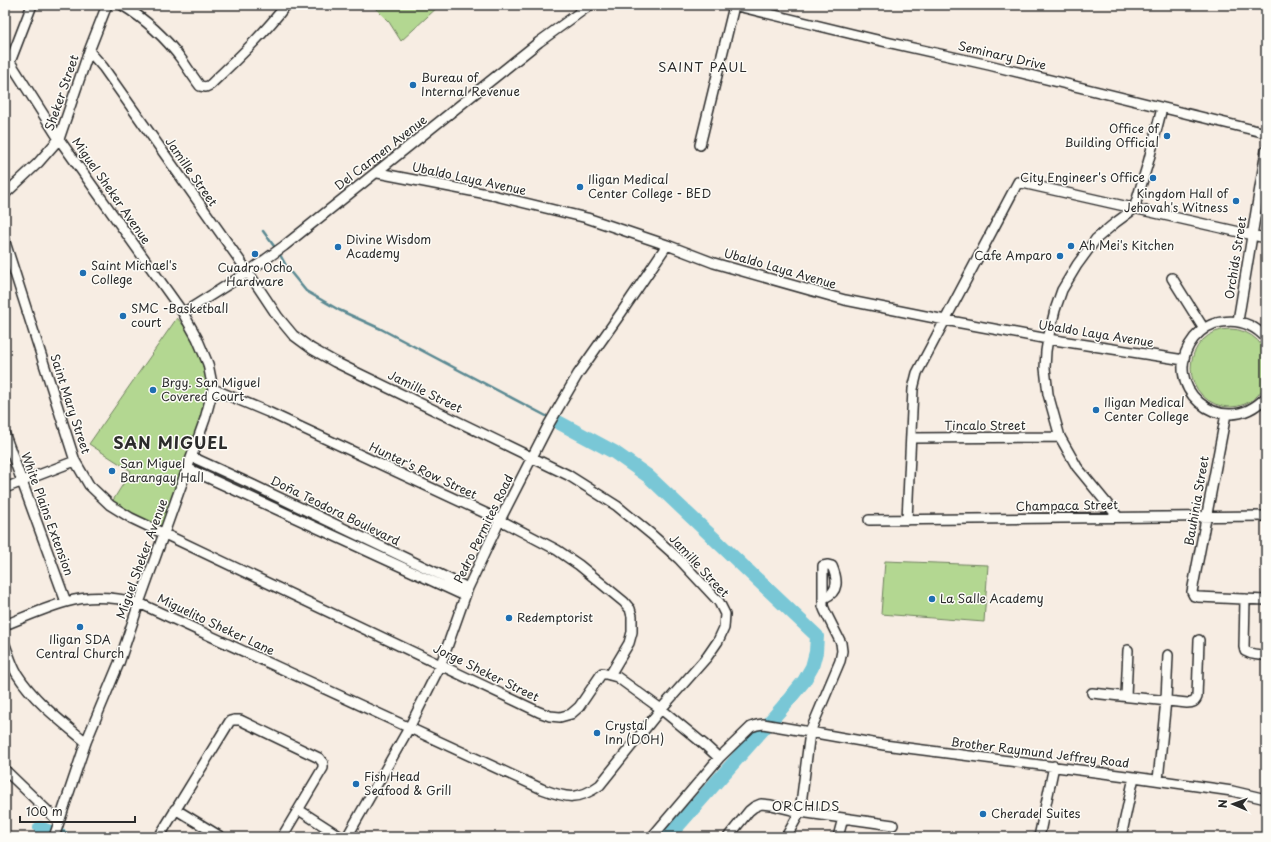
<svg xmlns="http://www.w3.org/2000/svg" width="1271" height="842" font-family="'Playpen Sans',sans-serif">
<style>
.green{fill:#b3d791;stroke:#6f815e}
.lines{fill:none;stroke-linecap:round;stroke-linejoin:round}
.stream{stroke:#5a8992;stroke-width:2.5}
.river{stroke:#79c7d6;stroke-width:14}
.minor-casing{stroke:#2b2b2b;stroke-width:12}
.minor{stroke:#fdfcf7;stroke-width:9}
.poi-dot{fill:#1f6fb2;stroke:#fdfcf7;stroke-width:1.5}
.labels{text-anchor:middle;stroke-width:3;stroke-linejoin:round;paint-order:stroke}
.street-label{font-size:12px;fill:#2b2b2b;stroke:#fdfcf7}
.poi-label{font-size:12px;fill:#2b2b2b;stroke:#fdfcf7;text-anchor:start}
.neighbourhood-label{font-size:13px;letter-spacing:1px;fill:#2b2b2b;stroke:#fdfcf7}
.district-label{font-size:16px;font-weight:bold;letter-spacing:1px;fill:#2b2b2b;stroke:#fdfcf7}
</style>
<rect width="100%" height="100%" fill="#f7ede3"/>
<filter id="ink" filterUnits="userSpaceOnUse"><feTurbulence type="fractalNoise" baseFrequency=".025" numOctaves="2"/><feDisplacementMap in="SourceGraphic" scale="8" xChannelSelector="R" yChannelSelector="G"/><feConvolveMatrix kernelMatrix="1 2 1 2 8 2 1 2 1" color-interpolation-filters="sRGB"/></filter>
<g filter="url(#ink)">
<path class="green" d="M 372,5 L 440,5 L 401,41 L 389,22 Z
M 177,318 C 182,324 188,330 192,337 C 206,357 208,381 206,403 L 162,529 L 112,502 L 131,471 L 89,444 Z
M1191 368a39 39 0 1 1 78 0a39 39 0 1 1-78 0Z
M 885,561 L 988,565 L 984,622 L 881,614 Z"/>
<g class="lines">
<path class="stream" d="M 263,231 L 279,253 L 288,269 L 306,291 L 339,310 L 381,329 L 550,418"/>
<path class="river" d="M 556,421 L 614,452 L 648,476 L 817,636 L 816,652 L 812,667 L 804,681 L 781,709 L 668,837
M 40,828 L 63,837"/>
<defs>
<path id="minor" d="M 122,5 C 145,19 166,38 182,60 C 188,69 194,78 200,86 L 206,87 L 210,85 C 237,59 264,34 286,5
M 733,5 L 873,39 L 989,65 L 1266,133
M 5,56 L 10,62 L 59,139 L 183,313 L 197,338 L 208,364 L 213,389 L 205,419 L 139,603 L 119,663 L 86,742 L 54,837
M 10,62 L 32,5
M 700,145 L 734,6
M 378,173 L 492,195 L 587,218 L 667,245 L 714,263 L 845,300 L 945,320 L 1048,339 L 1184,360
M 5,194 L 38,163 L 59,139 L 89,51 L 107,5
M 5,242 L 75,461 L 89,485 L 110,505 L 131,518 L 539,712 L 550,716 L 560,717 L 571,714 L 579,707 L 602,673 L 617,677 L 661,709 L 706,746 L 719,758 L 751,727 L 757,725 L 763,724 L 810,732 L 884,745 L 1134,777 L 1232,791 L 1266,799
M 1172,278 L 1204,329
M 183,313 L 248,272 L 284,246 L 539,42 L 590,5
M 1238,321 L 1266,151
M 1266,338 C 1254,325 1240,319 1222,322 C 1211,323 1201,330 1194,338 C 1157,384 1221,444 1266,397
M 213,389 L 268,412 L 500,520 L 557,550 L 579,565 L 624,602 L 630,609 L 632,616 L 632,632 L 629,643 L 610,675
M 1226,414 L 1192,592 L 1194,596 L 1198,597 L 1266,600
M 5,435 L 66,602
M 911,438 L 1060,437
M 192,457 L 253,485 L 468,588
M 187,468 L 465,596
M 5,488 L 75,461
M 1118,517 L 1077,467 L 1060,437 L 1048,394 L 1045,368 L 1046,351 L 1048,339 L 1055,310 L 1062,290 L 1077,265 L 1096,239 L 1115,223 L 1134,209 L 1148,163 L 1162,108
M 869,520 L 1266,516
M 907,520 L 913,389 L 917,373 L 1018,182 L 1266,238
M 1245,599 L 1244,647 L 1245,651 C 1252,655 1259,655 1266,655
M 5,625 C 25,617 45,608 66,602 C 89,595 115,597 139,603 L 542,789 C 566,798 578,801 600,785 L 661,709 L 707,657 L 718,641 L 724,628 L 725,614 L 719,602 L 679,559 L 651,534 L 617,506 L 568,475 L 335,362 L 312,349 L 293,335 L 278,317 L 248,272 L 103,67 L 89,51
M 5,645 C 9,655 12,666 17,674 C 34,701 62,722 86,742
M 1092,693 L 1187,703 C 1193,703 1195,702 1197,697 L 1199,640
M 1126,696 L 1128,650
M 5,770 L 59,822
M 1158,780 L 1166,700 L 1168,655
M 175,809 L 221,837
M 299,810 L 341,837
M 159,837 L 230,721 L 234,720 L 240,720 L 319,758 L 323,763 L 323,768 L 282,837
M 347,837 L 409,728 L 441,664 L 468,588 L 500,520 L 549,424 L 578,374 L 621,313 L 667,245
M 652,837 L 719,758
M 728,837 L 749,811 L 754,807 L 761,804 L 771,805 L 800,812 L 893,825
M 786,837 L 800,812 L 810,732 L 840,661 L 842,651 L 841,643 L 825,611 L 823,606 L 823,566 L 828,565 L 832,566 C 838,580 839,592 824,598
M 838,837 L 843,818
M 1039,837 L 1054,766
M 1121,837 L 1134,777"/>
</defs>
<use href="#minor" class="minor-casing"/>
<use href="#minor" class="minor"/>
</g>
</g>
<g class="poi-dot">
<circle cx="413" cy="85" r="4"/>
<circle cx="1167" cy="136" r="4"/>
<circle cx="1153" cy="178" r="4"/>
<circle cx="580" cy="187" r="4"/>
<circle cx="1236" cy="201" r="4"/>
<circle cx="1071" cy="246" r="4"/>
<circle cx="338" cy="247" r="4"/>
<circle cx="255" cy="254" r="4"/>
<circle cx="1060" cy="256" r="4"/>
<circle cx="83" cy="273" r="4"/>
<circle cx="123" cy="316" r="4"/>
<circle cx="153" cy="390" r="4"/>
<circle cx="1096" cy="410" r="4"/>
<circle cx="112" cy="471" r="4"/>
<circle cx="932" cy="599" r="4"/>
<circle cx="509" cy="618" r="4"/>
<circle cx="80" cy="627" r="4"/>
<circle cx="597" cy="733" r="4"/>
<circle cx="356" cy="784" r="4"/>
<circle cx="983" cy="814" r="4"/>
</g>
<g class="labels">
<g class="street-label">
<text transform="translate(1002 56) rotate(13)" y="4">Seminary Drive</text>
<text transform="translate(62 93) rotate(-71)" y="4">Sheker Street</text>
<text transform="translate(381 153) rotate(-38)" y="4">Del Carmen Avenue</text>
<text transform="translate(191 172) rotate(55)" y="4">Jamille Street</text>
<text transform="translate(469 179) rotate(12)" y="4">Ubaldo Laya Avenue</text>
<text transform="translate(111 191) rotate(55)" y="4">Miguel Sheker Avenue</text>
<text transform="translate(1236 258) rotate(-81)" y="4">Orchids Street</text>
<text transform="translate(780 269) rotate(16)" y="4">Ubaldo Laya Avenue</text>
<text transform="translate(1096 334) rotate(9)" y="4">Ubaldo Laya Avenue</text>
<text transform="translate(425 392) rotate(26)" y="4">Jamille Street</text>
<text transform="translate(70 404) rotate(72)" y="4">Saint Mary Street</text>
<text x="985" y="430">Tincalo Street</text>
<text transform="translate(423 471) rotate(25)" y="4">Hunter's Row Street</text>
<text transform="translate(1197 501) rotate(-80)" y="4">Bauhinia Street</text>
<text transform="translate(1067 506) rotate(-1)" y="4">Champaca Street</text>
<text transform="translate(335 511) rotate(26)" y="4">Doña Teodora Boulevard</text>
<text transform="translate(47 514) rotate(70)" y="4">White Plains Extension</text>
<text transform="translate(484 529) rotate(-64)" y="4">Pedro Permites Road</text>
<text transform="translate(142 559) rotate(-70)" y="4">Miguel Sheker Avenue</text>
<text transform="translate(699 566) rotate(47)" y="4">Jamille Street</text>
<text transform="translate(216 625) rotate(25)" y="4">Miguelito Sheker Lane</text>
<text transform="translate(486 673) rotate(26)" y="4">Jorge Sheker Street</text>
<text transform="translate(1040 753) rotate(7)" y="4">Brother Raymund Jeffrey Road</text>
</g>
<g class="poi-label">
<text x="421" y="82">Bureau of<tspan x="421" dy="14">Internal Revenue</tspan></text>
<text x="1159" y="133" text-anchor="end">Office of<tspan x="1159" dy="14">Building Official</tspan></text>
<text x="1145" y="182" text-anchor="end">City Engineer's Office</text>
<text x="588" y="184">Iligan Medical<tspan x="588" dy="14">Center College - BED</tspan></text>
<text x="1228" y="198" text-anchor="end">Kingdom Hall of<tspan x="1228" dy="14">Jehovah's Witness</tspan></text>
<text x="346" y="244">Divine Wisdom<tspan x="346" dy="14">Academy</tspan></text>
<text x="1079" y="250">Ah Mei's Kitchen</text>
<text x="1052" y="260" text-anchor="end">Cafe Amparo</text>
<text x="91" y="270">Saint Michael's<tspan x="91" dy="14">College</tspan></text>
<text x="255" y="272" text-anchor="middle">Cuadro Ocho<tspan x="255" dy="14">Hardware</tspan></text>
<text x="131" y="313">SMC -Basketball<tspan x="131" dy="14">court</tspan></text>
<text x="161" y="387">Brgy. San Miguel<tspan x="161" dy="14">Covered Court</tspan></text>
<text x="1104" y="407">Iligan Medical<tspan x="1104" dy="14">Center College</tspan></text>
<text x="120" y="468">San Miguel<tspan x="120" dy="14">Barangay Hall</tspan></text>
<text x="940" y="603">La Salle Academy</text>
<text x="517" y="622">Redemptorist</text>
<text x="80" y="644" text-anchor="middle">Iligan SDA<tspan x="80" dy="14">Central Church</tspan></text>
<text x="605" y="730">Crystal<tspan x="605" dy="14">Inn (DOH)</tspan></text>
<text x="364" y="781">Fish Head<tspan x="364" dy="14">Seafood &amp; Grill</tspan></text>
<text x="991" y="818">Cheradel Suites</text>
</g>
<g class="neighbourhood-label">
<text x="703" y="72">SAINT PAUL</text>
<text x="806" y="811">ORCHIDS</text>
</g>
<g class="district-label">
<text x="171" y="449">SAN MIGUEL</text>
</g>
</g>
<rect width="1271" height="842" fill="none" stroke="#fdfcf7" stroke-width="20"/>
<rect x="10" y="10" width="1251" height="822" fill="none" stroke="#2b2b2b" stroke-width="1.5" filter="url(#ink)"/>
<g transform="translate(1233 804) rotate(272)" stroke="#fdfcf7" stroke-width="3" paint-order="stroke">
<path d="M0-3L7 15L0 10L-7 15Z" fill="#2b2b2b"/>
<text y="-6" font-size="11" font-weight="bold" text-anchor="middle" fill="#2b2b2b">N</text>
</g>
<path d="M20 816v6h115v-6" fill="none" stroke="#2b2b2b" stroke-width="2"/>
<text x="26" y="816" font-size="12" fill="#2b2b2b" stroke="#fdfcf7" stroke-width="3" paint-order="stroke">100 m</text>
</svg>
